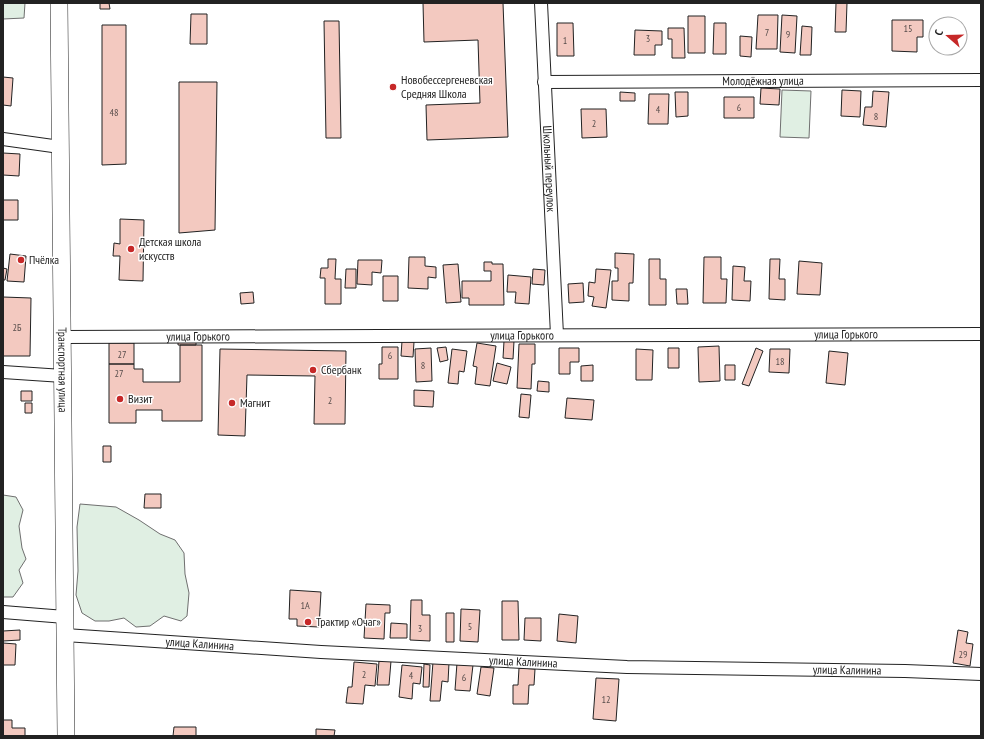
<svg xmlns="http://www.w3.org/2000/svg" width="984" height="739" font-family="'PT Sans Narrow',sans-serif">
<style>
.green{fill:#e0efe3;stroke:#6f6f6f}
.building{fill:#f3c9c0;stroke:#222}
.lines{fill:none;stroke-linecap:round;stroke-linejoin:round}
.street-casing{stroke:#222;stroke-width:14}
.secondary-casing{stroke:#222;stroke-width:18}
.street{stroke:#fff;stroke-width:12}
.secondary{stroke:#fff;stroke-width:17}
.poi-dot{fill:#c62828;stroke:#fff;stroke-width:1.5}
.labels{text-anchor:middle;stroke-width:3;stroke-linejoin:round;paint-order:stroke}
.number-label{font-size:10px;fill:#564c4a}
.poi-label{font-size:12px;fill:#222;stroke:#fff;text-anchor:start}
.street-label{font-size:12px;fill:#222;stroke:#fff}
</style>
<rect width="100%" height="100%" fill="#fff"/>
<path class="green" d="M 3,3 L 25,3 L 24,18 L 3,19 Z
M 782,90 L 811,91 L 809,138 L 780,137 Z
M 3,495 L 16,497 L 23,510 L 19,526 L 22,548 L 26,559 L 19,570 L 23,583 L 13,597 L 3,597 Z
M 80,504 L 116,507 L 139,520 L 160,534 L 175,540 L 184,553 L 185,574 L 189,593 L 187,616 L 181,621 L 164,616 L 150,626 L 136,627 L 124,618 L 109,621 L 95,621 L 82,613 L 76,595 L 78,571 L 77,527 Z"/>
<path class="building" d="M 100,3 L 109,3 L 110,9 L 100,9 Z
M 423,3 L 503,3 L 508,137 L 427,140 L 426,105 L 480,103 L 478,40 L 424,42 Z
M 836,3 L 847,3 L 846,32 L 835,32 Z
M 191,14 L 207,14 L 207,44 L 190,44 Z
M 758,15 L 778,15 L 777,49 L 756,49 Z
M 782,15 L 797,16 L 795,53 L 780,52 Z
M 688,16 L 705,16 L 705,53 L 688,53 Z
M 892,20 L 923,20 L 923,37 L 917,37 L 917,52 L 892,51 Z
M 324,21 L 339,21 L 341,138 L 326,138 Z
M 557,23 L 573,23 L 574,56 L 557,56 Z
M 714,23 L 726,23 L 726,54 L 713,54 Z
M 102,25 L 126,25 L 126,164 L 102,165 Z
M 802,26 L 812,27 L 811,55 L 800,55 Z
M 668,28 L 684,28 L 685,58 L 672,58 L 672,39 L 668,39 Z
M 635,30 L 662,31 L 662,45 L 655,45 L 655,55 L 634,55 Z
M 740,36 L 752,37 L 751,57 L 740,56 Z
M 3,77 L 13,78 L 11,106 L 3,105 Z
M 179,82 L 217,82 L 215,230 L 179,233 Z
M 761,88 L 780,89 L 779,105 L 760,104 Z
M 842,90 L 861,91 L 860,117 L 841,116 Z
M 873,91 L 889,92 L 886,127 L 863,125 L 865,107 L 872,107 Z
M 620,92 L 635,93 L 635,101 L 620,101 Z
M 675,92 L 688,92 L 688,116 L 676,117 Z
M 649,94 L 669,94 L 668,124 L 648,124 Z
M 724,97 L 754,97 L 754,118 L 724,118 Z
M 581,109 L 606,109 L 607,137 L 582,138 Z
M 3,153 L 20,154 L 19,176 L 3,175 Z
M 3,200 L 18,200 L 18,220 L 3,220 Z
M 120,219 L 144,220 L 143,281 L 119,280 L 120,256 L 113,256 L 114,243 L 120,244 Z
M 615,253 L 634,254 L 633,283 L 629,283 L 629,301 L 612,300 L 612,281 L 618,281 L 618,268 L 615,268 Z
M 10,254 L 26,256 L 24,282 L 7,281 Z
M 409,257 L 425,257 L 425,266 L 436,267 L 436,278 L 428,277 L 428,289 L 408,288 Z
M 704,257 L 721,257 L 721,279 L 727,279 L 726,303 L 703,303 Z
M 328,259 L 336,259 L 335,279 L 341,279 L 341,304 L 325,304 L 325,278 L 320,278 L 321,268 L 328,268 Z
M 649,259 L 660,259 L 660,279 L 666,279 L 666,305 L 649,305 Z
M 770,259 L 780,259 L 779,279 L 785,279 L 785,300 L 769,299 Z
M 358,260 L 382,260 L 381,273 L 372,272 L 372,285 L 357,284 Z
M 799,261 L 822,263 L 820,295 L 797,294 Z
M 484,262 L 492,262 L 492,264 L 503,264 L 504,305 L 469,305 L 469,298 L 462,298 L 462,281 L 491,281 L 491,271 L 484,271 Z
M 458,264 L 461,302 L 446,303 L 443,265 Z
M 733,266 L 745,267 L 744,281 L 751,281 L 750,301 L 732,300 Z
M 3,268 L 7,269 L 5,280 L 3,280 Z
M 346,269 L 356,269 L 356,288 L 345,288 Z
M 533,269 L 545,270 L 544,285 L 532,284 Z
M 596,269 L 611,270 L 606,308 L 592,306 L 594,297 L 588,296 L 589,282 L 595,283 Z
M 508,275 L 531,277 L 529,304 L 515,303 L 516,292 L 507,292 Z
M 383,276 L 398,276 L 398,301 L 383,301 Z
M 583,283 L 584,302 L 569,303 L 568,284 Z
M 676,289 L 687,289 L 688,304 L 677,304 Z
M 253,292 L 254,303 L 241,304 L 240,293 Z
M 3,297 L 31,298 L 30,356 L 3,356 Z
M 178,337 L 196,338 L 196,345 L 178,345 Z
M 402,341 L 414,342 L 413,357 L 401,356 Z
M 504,341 L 514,341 L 513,359 L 503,358 Z
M 109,343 L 134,343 L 134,364 L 109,364 Z
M 477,343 L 496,346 L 490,386 L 475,384 L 477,367 L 473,366 Z
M 519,344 L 535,344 L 535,364 L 532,364 L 531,389 L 517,388 Z
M 180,345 L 202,345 L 202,421 L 162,421 L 162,410 L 136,410 L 136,423 L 109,423 L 109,364 L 134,364 L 134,369 L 143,369 L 143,382 L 180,382 Z
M 719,346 L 720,381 L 699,382 L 698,347 Z
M 382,347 L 398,347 L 398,379 L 379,379 L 379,364 L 382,364 Z
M 446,347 L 448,360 L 440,362 L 437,348 Z
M 431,348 L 432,381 L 416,382 L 415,349 Z
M 559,348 L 579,348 L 579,362 L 570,362 L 570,374 L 559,374 Z
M 668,348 L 679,348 L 679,368 L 668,368 Z
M 756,348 L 763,351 L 749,386 L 742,384 Z
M 220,349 L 346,351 L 345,424 L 314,424 L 315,376 L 247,375 L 245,436 L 218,435 Z
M 452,349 L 467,351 L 464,372 L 459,371 L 458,384 L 448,383 Z
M 636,349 L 653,350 L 652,380 L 636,380 Z
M 770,349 L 790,349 L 789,373 L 769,372 Z
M 829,351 L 848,353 L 845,385 L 826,383 Z
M 497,363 L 511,367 L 507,384 L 493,381 Z
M 593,365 L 593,381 L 581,381 L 581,366 Z
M 725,365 L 735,365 L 735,380 L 725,380 Z
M 538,381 L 549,382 L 549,392 L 537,391 Z
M 414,390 L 434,391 L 433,407 L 414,406 Z
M 21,391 L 32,391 L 32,401 L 21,401 Z
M 521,394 L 531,395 L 529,418 L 519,417 Z
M 567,398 L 594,400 L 592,420 L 565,418 Z
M 25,403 L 32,403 L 32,413 L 25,413 Z
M 103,446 L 111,446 L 111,462 L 103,462 Z
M 145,494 L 161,494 L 161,508 L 144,508 Z
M 290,590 L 321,592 L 319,627 L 297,626 L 297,619 L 289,619 Z
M 411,600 L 422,600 L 422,615 L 430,615 L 430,641 L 410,640 Z
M 502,601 L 518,601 L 519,640 L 502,640 Z
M 366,604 L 390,605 L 390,613 L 385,613 L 384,639 L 364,638 Z
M 461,609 L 480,610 L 478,642 L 460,641 Z
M 446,613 L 454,613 L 454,642 L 446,642 Z
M 559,614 L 578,616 L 576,643 L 557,641 Z
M 525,618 L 541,618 L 541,641 L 524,640 Z
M 391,623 L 407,624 L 407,638 L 390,638 Z
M 20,630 L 20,640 L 3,641 L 3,631 Z
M 958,630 L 968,632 L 966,643 L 973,644 L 970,666 L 953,663 Z
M 3,643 L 16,644 L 15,665 L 3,665 Z
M 379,661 L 391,661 L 389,685 L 377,685 Z
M 354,662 L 377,664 L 375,686 L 365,685 L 363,704 L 346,703 L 348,687 L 352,687 Z
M 433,662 L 449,663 L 448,682 L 442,681 L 440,701 L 430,701 Z
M 457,663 L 473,665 L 470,691 L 455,690 Z
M 424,664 L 430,665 L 429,687 L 423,687 Z
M 402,665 L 422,667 L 420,684 L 413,683 L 412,699 L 399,697 Z
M 481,667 L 494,668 L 490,696 L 477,694 Z
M 519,668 L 535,669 L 534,685 L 529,685 L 528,704 L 513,704 L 513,685 L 518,685 Z
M 596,678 L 619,679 L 616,721 L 593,719 Z
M 3,720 L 12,720 L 12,728 L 25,728 L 25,736 L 3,736 Z
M 174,727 L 196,727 L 196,736 L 173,736 Z
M 316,729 L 335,730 L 334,736 L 316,736 Z"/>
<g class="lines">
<defs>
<g id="street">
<path id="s1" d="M 541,3 L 557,335"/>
<path id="s2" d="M 544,82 L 981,80"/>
<path d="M 3,139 L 60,147"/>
<path id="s3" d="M 63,337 L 981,334"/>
<path d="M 3,372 L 63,376"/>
<path d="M 3,612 L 65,617"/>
<path id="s4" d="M 65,635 L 321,652 L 627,667 L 905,671 L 981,674"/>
</g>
<g id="secondary">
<path id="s5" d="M 59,3 L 66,736"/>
</g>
</defs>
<use href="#street" class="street-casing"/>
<use href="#secondary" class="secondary-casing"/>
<use href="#street" class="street"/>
<use href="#secondary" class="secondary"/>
</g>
<g class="poi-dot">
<circle cx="393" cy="87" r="4"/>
<circle cx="131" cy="249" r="4"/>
<circle cx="21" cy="260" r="4"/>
<circle cx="313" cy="370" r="4"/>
<circle cx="120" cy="399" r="4"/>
<circle cx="232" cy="403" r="4"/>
<circle cx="308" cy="622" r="4"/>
</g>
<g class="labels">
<g class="number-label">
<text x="908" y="32">15</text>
<text x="767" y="36">7</text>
<text x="788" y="38">9</text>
<text x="648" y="42">3</text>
<text x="565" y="44">1</text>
<text x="739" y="111">6</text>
<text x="658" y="113">4</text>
<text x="114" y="116">48</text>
<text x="876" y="120">8</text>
<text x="594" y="127">2</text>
<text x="17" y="331">2Б</text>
<text x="122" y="358">27</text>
<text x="390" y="359">6</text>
<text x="780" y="365">18</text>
<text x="423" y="369">8</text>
<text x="119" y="377">27</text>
<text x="330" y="404">2</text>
<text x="305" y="609">1А</text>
<text x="470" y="630">5</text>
<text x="420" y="632">3</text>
<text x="963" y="658">29</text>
<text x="364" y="678">2</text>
<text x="411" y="679">4</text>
<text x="464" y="681">6</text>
<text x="606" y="703">12</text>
</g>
<g class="poi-label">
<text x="401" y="84">Новобессергеневская<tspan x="401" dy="14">Средняя Школа</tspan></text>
<text x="139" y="246">Детская школа<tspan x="139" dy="14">искусств</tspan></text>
<text x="29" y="264">Пчёлка</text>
<text x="321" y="374">Сбербанк</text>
<text x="128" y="403">Визит</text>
<text x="240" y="407">Магнит</text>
<text x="316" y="626">Трактир «Очаг»</text>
</g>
<g class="street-label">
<text dy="4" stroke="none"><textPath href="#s2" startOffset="219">Молодёжная улица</textPath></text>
<text dy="4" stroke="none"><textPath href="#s1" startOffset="166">Школьный переулок</textPath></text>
<text dy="4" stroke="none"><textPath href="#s3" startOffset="459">улица Горького</textPath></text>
<text dy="4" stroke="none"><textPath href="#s3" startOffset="783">улица Горького</textPath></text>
<text dy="4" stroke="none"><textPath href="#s3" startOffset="135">улица Горького</textPath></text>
<text dy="4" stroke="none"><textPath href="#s5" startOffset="367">Транспортная улица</textPath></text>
<text dy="4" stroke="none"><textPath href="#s4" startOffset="135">улица Калинина</textPath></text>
<text dy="4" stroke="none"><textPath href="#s4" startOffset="459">улица Калинина</textPath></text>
<text dy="4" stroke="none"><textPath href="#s4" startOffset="783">улица Калинина</textPath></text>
</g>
</g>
<rect width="984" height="739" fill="none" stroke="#222222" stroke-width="8"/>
<g transform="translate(948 36) rotate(290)"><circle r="19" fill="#ffffff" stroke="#a7a7a7"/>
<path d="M0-3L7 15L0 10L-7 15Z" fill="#c62828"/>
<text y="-6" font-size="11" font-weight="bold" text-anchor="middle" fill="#222222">С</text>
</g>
</svg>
